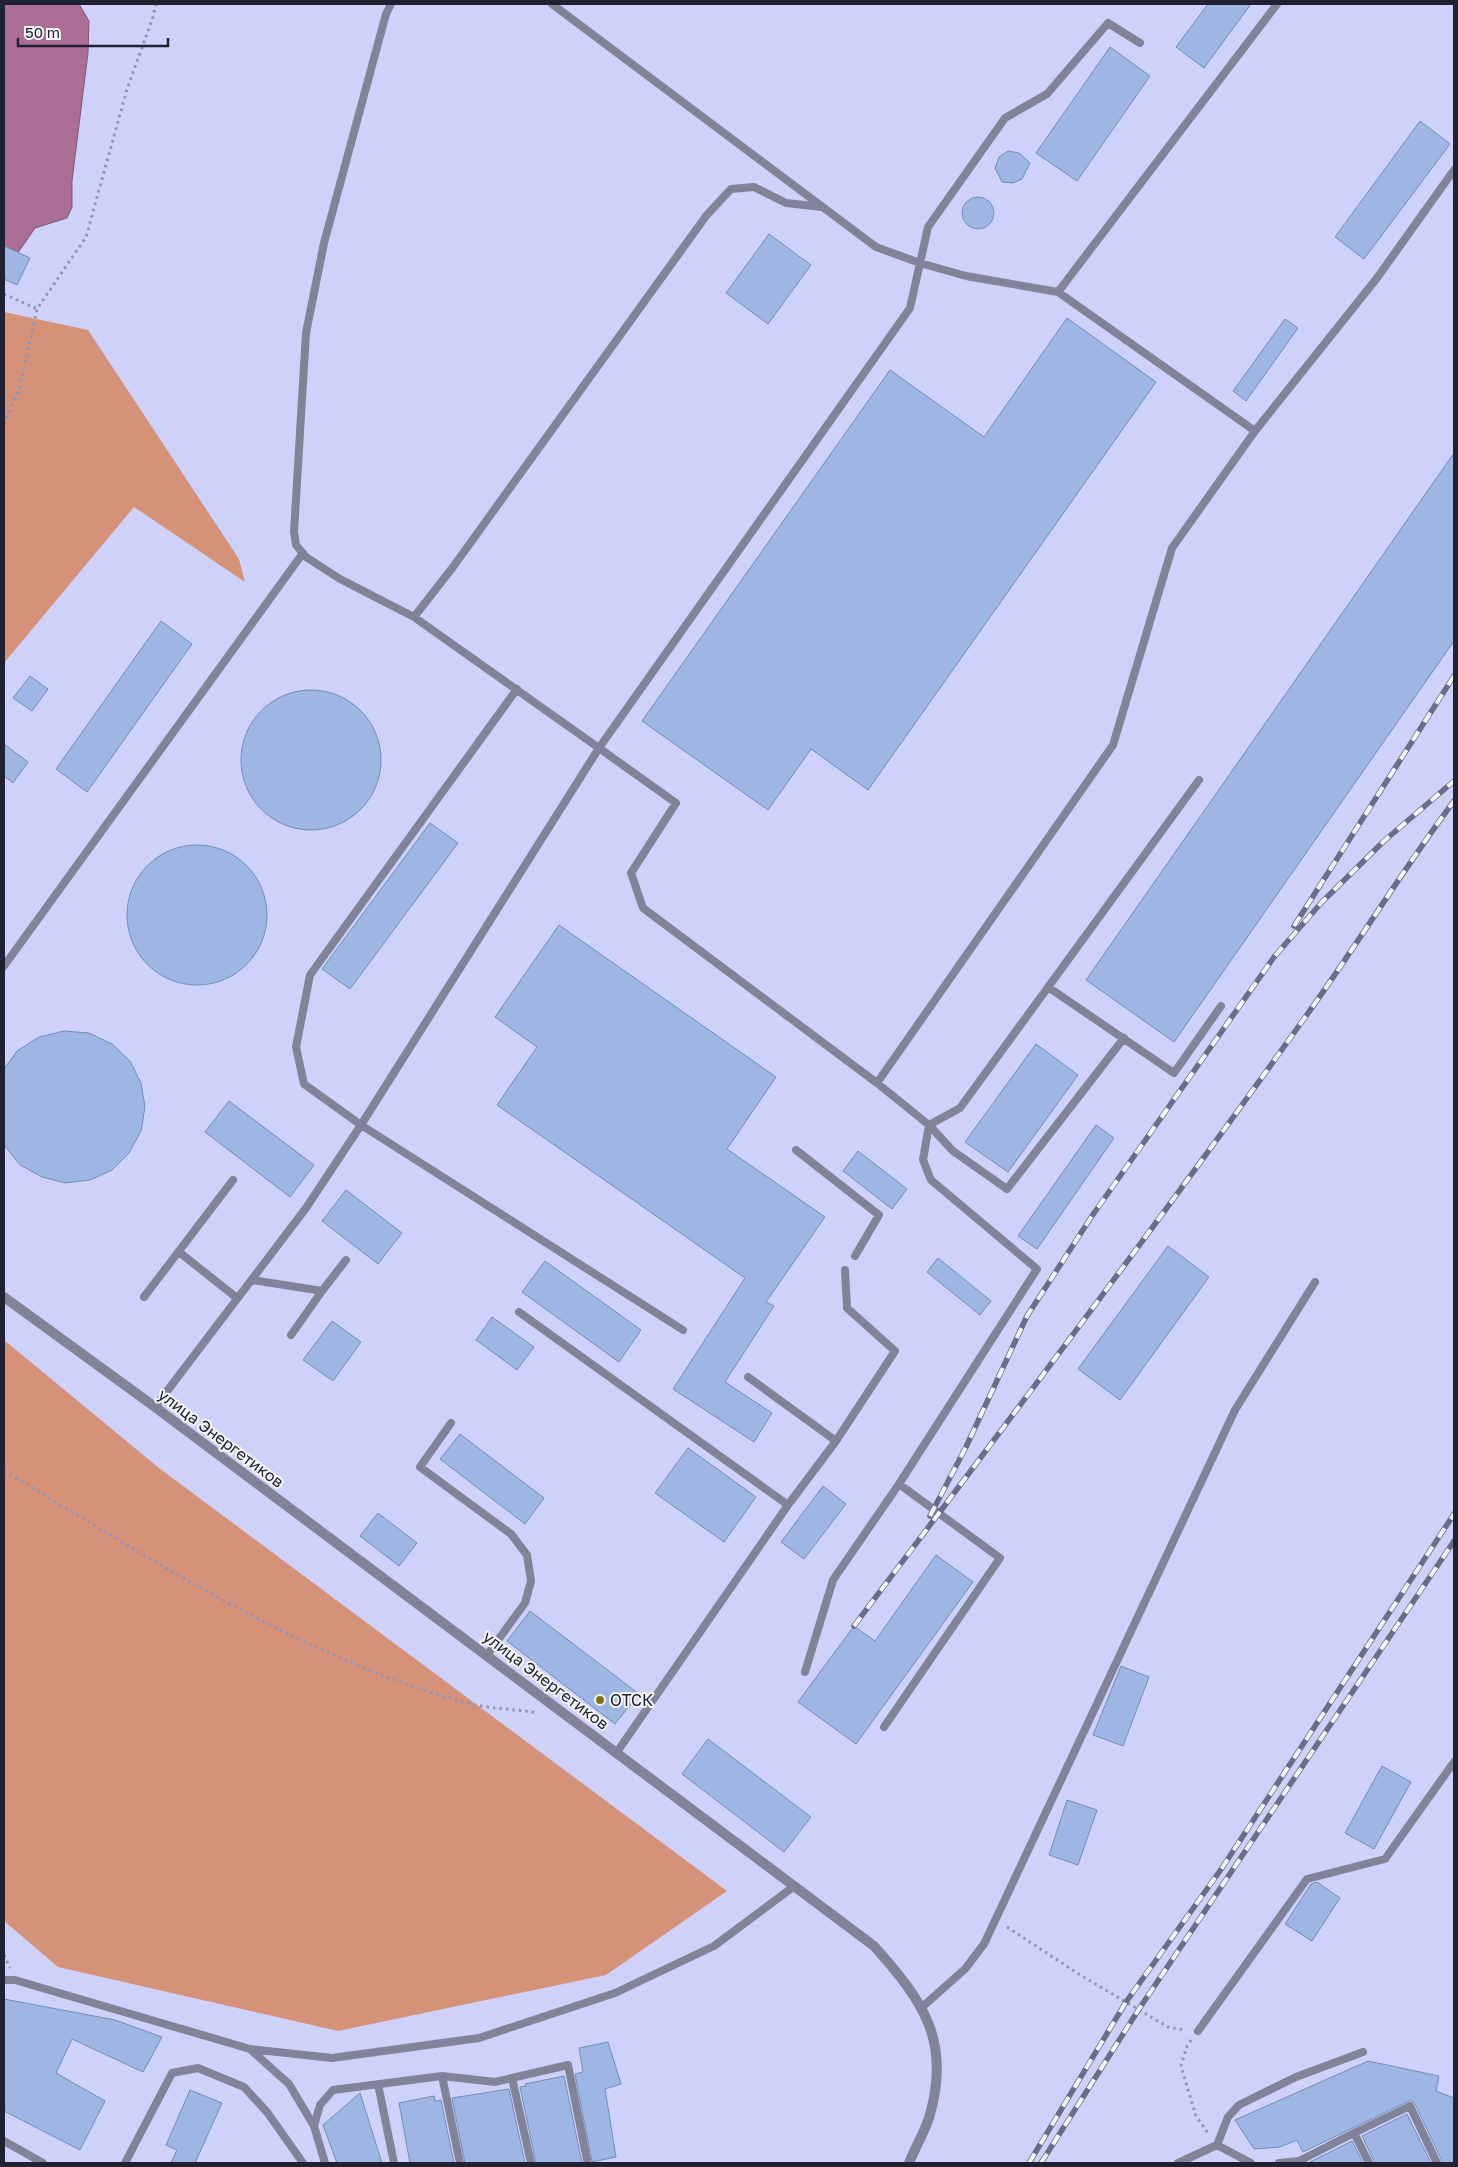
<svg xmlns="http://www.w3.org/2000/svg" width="1458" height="2167" font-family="'Golos Text',sans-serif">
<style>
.forest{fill:#d69279}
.water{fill:#aa6e94;stroke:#815777}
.building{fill:#9db6e4;stroke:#748cb7}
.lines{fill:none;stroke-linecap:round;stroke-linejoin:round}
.path{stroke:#9294b6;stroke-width:3;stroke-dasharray:2.5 4;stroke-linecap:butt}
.lane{stroke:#818398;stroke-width:8}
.street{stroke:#818398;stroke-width:10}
.rail-casing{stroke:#6a6c88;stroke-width:5.5}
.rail{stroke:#f5f6fb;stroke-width:4;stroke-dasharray:11;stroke-linecap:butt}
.poi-dot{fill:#7f7315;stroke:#f5f6fb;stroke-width:2}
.labels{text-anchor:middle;stroke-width:4;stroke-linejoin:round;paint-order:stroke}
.street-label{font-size:16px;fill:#212134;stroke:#f5f6fb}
.poi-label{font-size:16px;fill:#212134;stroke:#f5f6fb;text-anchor:start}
</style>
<rect width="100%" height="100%" fill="#ced2fb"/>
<path class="forest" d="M 4,312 L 88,330 L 239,559 L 245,582 L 134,507 L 4,663 Z
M 4,1340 L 159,1468 L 727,1891 L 606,1975 L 338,2031 L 58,1967 L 4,1921 Z"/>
<path class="water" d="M 4,4 L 79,4 L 89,21 L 88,53 L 72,181 L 72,207 L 67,218 L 35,228 L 4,273 Z"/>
<path class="building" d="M 1208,4 L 1251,4 L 1204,68 L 1176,47 Z
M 1110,47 L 1150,76 L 1077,181 L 1036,153 Z
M 1420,121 L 1450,144 L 1364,259 L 1335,237 Z
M 1008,151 L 1019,153 L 1030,163 L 1022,179 L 1013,183 L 1002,182 L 995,168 L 999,157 Z
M962 213a16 16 0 1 1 32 0a16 16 0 1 1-32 0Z
M 769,234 L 811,265 L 768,324 L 726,293 Z
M 4,246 L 30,258 L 17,285 L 4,279 Z
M 1067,318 L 1156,382 L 868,790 L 811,749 L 768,810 L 642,721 L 890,370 L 984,437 Z
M 1285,319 L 1298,328 L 1246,401 L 1233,391 Z
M 1454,453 L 1454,641 L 1174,1042 L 1086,980 Z
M 161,621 L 192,644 L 87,792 L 56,769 Z
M 30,676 L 48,689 L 32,711 L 13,698 Z
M241 760a70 70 0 1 1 140 0a70 70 0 1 1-140 0Z
M 4,744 L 28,762 L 13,783 L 4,776 Z
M 430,823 L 458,843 L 350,989 L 322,969 Z
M127 915a70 70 0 1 1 140 0a70 70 0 1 1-140 0Z
M 559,925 L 776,1077 L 727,1149 L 825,1217 L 766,1302 L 774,1306 L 725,1382 L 772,1413 L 754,1442 L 673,1389 L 745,1278 L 497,1105 L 537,1047 L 495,1017 Z
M 64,1031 L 89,1033 L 112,1044 L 130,1061 L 141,1083 L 145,1107 L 141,1131 L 129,1153 L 112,1170 L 90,1180 L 65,1183 L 42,1177 L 20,1165 L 4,1145 L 4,1069 L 17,1051 L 39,1037 Z
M 1036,1044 L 1078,1075 L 1008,1172 L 965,1142 Z
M 229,1101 L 314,1165 L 290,1197 L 205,1132 Z
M 1096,1125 L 1114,1138 L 1037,1249 L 1018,1236 Z
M 858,1151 L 907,1189 L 892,1209 L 843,1171 Z
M 346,1190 L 402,1233 L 378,1264 L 322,1221 Z
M 1168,1246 L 1209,1277 L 1120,1400 L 1078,1369 Z
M 938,1258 L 991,1301 L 980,1315 L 927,1272 Z
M 545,1261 L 641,1330 L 619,1362 L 522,1292 Z
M 492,1317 L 534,1347 L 517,1370 L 476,1340 Z
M 332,1321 L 361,1342 L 333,1381 L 303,1360 Z
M 460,1434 L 544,1498 L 525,1524 L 440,1459 Z
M 688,1448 L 756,1497 L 724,1542 L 655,1493 Z
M 823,1486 L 846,1504 L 804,1559 L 781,1542 Z
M 378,1513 L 417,1543 L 399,1566 L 360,1536 Z
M 936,1555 L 973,1582 L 856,1744 L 798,1702 L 854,1626 L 875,1641 Z
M 530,1611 L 639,1694 L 615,1724 L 507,1641 Z
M 1121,1666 L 1149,1677 L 1123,1746 L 1093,1735 Z
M 708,1739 L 811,1817 L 784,1852 L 682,1774 Z
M 1382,1766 L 1411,1782 L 1374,1849 L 1345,1833 Z
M 1067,1800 L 1097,1810 L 1078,1865 L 1049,1855 Z
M 1317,1882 L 1340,1898 L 1312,1941 L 1285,1924 L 1311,1884 Z
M 4,1999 L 115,2020 L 162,2037 L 143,2072 L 72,2039 L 56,2073 L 105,2101 L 80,2150 L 4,2111 Z
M 608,2042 L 621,2084 L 605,2089 L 616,2157 L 592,2162 L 575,2074 L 583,2072 L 579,2048 Z
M 1368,2061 L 1439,2076 L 1436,2091 L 1454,2098 L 1454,2163 L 1443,2163 L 1415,2104 L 1411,2100 L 1303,2152 L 1297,2140 L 1280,2147 L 1254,2149 L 1235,2120 Z
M 564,2076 L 582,2163 L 536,2163 L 520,2087 L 526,2086 L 525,2084 Z
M 509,2089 L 525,2163 L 465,2163 L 452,2098 Z
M 190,2090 L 222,2103 L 195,2163 L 171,2163 L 177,2150 L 166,2145 Z
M 360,2093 L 382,2163 L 337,2163 L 323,2125 Z
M 434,2096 L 435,2101 L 441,2100 L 454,2163 L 410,2163 L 399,2103 Z
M 1407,2114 L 1431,2163 L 1375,2163 L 1362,2136 Z
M 1352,2141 L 1363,2163 L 1308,2163 Z"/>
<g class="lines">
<path class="path" d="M 4,294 L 37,309
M 4,424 L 19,390 L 37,309 L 86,237 L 127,89 L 153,17 L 156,4
M 4,1471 C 153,1559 301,1659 471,1704 C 492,1709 516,1709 538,1713
M 1007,1927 L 1077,1973 L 1168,2027 L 1186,2030
M 4,1955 L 10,1968
M 1191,2040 L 1187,2046 L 1181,2066 L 1196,2116 L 1208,2133"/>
<path class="lane" d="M 552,4 L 876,247 L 920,263 L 966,276 L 1058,292 L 1255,431
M 1058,292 L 1277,4
M 414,617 L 453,567 L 706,216 L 731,189 L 754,187 L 786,203 L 822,207
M 517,689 L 310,975 L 296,1047 L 304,1084 L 361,1125 L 683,1330
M 4,966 L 303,553
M 1048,987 L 1174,1073 L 1221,1006
M 1124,1038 L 1007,1189 L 953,1151 L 929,1125 L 960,1108 L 1199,780
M 877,1083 L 1113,745 L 1172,548 L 1255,431 L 1377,278 L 1454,170
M 796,1150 L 879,1215 L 855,1256
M 179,1252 L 237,1298
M 252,1280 L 322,1291 L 346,1260
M 144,1297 L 233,1180
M 519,1312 L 788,1505
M 291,1335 L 322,1291
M 748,1377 L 836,1441
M 155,1407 L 306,1208 L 361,1125 L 599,748 L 414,617 L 340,579 L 306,557 L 296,545 L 294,532 L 306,333 L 324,243 L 386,14 L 391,4
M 451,1423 L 420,1467 L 511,1534 L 527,1555 L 531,1581 L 525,1603 L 487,1655
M 805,1672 L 833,1580 L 899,1484 L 1037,1269 L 931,1180 L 923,1160 L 929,1125 L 877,1083 L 643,908 L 631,873 L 676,803 L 599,748 L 910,308 L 928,227 L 1005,118 L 1047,94 L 1108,23 L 1140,43
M 884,1727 L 1000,1558 L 899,1484
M 617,1752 L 788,1505 L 836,1441 L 895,1351 L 847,1308 L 845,1270
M 4,1980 L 15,1980 L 250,2049 L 332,2058 L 479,2038 L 615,1993 L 714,1946 L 793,1887
M 921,2008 L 965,1969 L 984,1944 L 1235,1410 L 1315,1282
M 1198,2031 L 1307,1879 L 1385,1859 L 1454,1762
M 250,2049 L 289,2084 L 314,2126 L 325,2163
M 442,2076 L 460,2163
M 512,2078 L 531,2163
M 378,2084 L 394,2163
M 314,2126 L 320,2105 L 333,2090 L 442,2076 L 495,2082 L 568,2065 L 587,2160
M 4,2141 L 43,2163
M 1217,2145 L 1228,2117 L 1239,2105 L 1296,2077 L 1363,2052
M 125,2163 L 172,2073 L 198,2068 L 244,2087 L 267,2112 L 303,2163
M 1178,2163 L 1217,2145 L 1251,2163
M 1279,2163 L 1299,2161
M 1300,2163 L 1299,2161 L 1354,2133
M 1369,2163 L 1354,2133 L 1410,2106 L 1437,2163"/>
<path class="street" d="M 4,1297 L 155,1407 L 874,1946 C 923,2001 952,2041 929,2118 C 924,2133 915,2148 909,2163"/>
<defs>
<path id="rail" d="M 1294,926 L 1454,676
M 930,1516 L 966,1447 L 1027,1316 L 1092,1216 L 1274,957 L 1322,902 L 1384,841 L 1454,781
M 854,1626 C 1006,1424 1159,1222 1306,1016 C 1357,945 1402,871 1454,801
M 1029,2163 L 1126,2002 L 1222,1868 L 1454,1514
M 1041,2163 L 1139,2009 L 1454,1541"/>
</defs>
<use href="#rail" class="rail-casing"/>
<use href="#rail" class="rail"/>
</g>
<circle class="poi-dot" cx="600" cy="1700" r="5"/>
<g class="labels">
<g class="street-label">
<text transform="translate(221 1438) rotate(37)" y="6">улица Энергетиков</text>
<text transform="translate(546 1680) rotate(37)" y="6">улица Энергетиков</text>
</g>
<g class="poi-label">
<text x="610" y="1706">ОТСК</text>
</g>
</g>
<rect width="1458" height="2167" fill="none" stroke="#212134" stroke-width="10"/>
<path d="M18 38v8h150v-8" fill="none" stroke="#212134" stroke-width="2.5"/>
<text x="25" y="38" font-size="15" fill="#212134" stroke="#f5f6fb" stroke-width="4" paint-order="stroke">50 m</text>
</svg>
